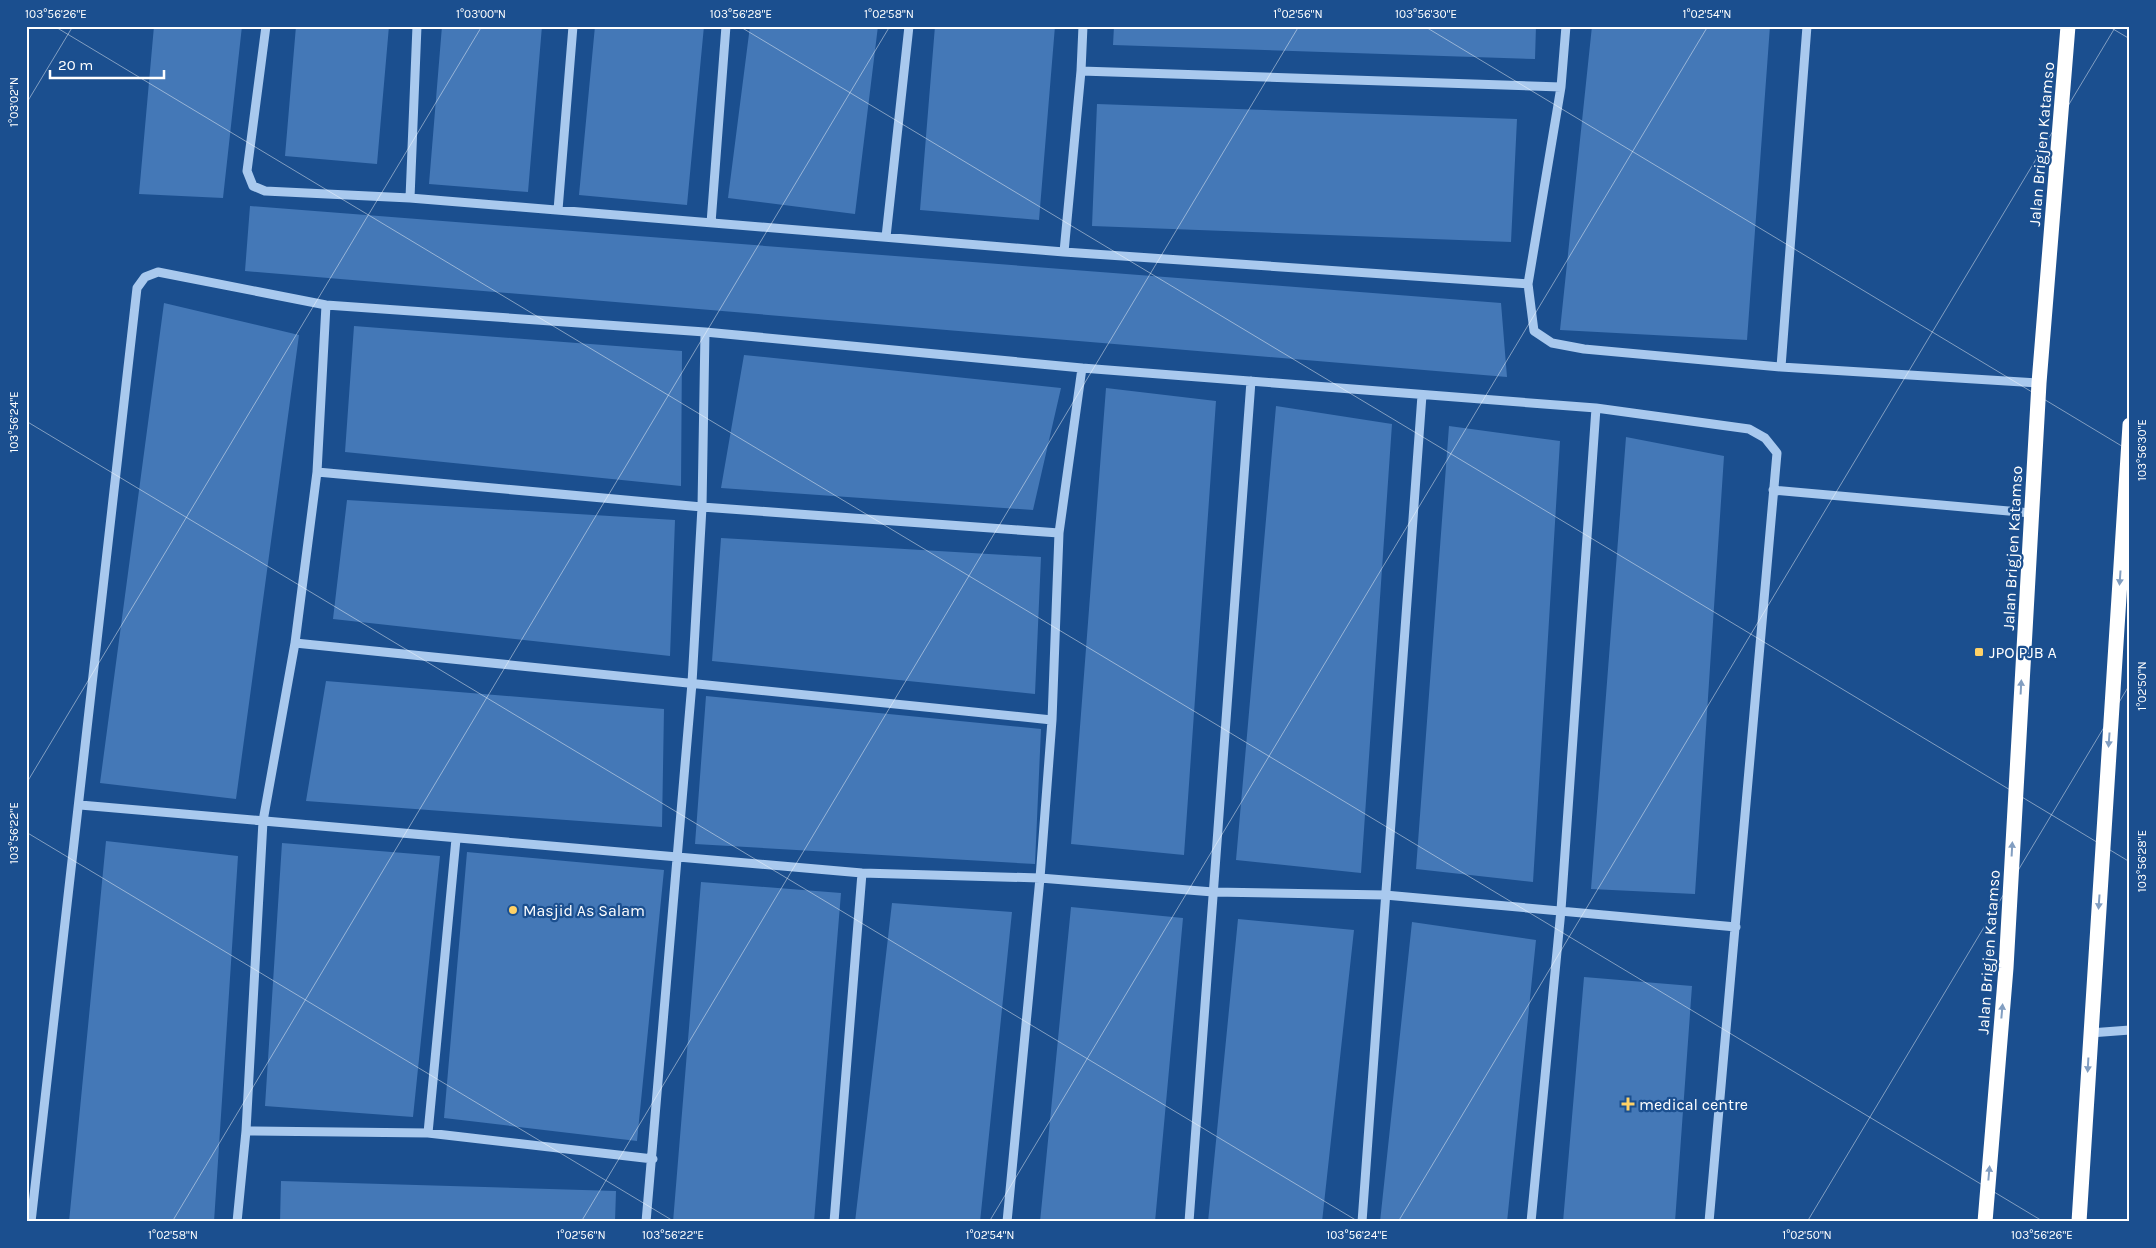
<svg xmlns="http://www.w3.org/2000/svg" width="2156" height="1248" font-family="Karla,sans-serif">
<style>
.building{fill:#4478b7}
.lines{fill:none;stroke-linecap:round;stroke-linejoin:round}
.minor{stroke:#a9c9ee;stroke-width:9}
.highway{stroke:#fff;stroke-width:15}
.oneway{fill:#829ec1}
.ticks{fill:none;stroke:#fff;stroke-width:1;stroke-opacity:0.45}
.poi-dot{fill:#ffd166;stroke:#1b4f8f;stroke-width:2}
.labels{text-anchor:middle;stroke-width:4.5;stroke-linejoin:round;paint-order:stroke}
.street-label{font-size:16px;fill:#fff;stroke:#1b4f8f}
.poi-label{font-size:16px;fill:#fff;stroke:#1b4f8f;text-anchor:start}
.neatline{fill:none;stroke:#fff;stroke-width:2}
.ticks-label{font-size:12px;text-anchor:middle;fill:#fff}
</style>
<rect width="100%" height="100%" fill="#1b4f8f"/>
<path class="building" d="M 154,26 L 242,26 L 223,198 L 139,194 Z
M 296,26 L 389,26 L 377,164 L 285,156 Z
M 442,26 L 542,26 L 528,192 L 429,184 Z
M 595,26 L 704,26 L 687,205 L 579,195 Z
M 750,26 L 878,26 L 855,214 L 728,198 Z
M 935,26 L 1055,26 L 1039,220 L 920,210 Z
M 1114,26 L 1536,26 L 1535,59 L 1113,45 Z
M 1592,26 L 1770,26 L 1747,340 L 1560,330 Z
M 1097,104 L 1517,119 L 1511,242 L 1092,226 Z
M 250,206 L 1501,303 L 1507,377 L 245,271 Z
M 164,303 L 299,335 L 236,799 L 100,783 Z
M 354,326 L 682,351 L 681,486 L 345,452 Z
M 744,355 L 1061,388 L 1033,510 L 721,488 Z
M 1106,388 L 1216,401 L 1184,855 L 1071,844 Z
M 1276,406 L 1392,424 L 1361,873 L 1236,860 Z
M 1449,426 L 1560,441 L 1533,882 L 1416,869 Z
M 1626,437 L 1724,456 L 1695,894 L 1591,889 Z
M 347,500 L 675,520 L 670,656 L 333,619 Z
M 721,538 L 1041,557 L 1035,694 L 712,661 Z
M 326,681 L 664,709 L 662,827 L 306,801 Z
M 706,696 L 1041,729 L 1035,864 L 695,844 Z
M 106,841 L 238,856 L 214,1222 L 69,1222 Z
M 282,843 L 440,856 L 413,1117 L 265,1106 Z
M 467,852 L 664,870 L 637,1141 L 444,1118 Z
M 701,882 L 841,893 L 814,1222 L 673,1222 Z
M 892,903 L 1012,912 L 980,1222 L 855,1222 Z
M 1071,907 L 1183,918 L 1155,1222 L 1040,1222 Z
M 1238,919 L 1354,930 L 1322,1222 L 1208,1222 Z
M 1412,922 L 1536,940 L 1507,1222 L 1380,1222 Z
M 1584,977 L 1692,986 L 1675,1222 L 1563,1222 Z
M 281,1181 L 616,1191 L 615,1222 L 280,1222 Z"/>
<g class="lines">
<path class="minor" d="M 266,26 L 247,171 L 253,186 L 265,191 L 410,198 L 1064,252 L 1528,284
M 1566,26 L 1561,87 L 1528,284 L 1534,331 L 1552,343 L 1584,349 L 1781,367 L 2039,383
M 1081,71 L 1561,87
M 410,198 L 417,26
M 558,210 L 573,26
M 711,223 L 726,26
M 886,237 L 909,26
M 1064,252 L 1081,71 L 1083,26
M 1781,367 L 1807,26
M 317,472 L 702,507 L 1059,533
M 1773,490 L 2031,513
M 295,643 L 1052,720
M 80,805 L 862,873 L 1040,878 L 1213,892 L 1385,895 L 1736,927
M 2090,1033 L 2130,1030
M 246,1131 L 428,1133 L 653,1159
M 428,1133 L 456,839
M 31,1222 L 137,288 L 145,277 L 158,272 L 326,305 L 705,332 L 1082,368 L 1596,408 L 1749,429 L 1765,438 L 1777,453 L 1709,1222
M 237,1222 L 246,1131 L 263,821 L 295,643 L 317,472 L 326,305
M 646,1222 L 692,683 L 702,507 L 705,332
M 834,1222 L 862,873
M 1007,1222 L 1040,878 L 1052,720 L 1059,533 L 1082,368
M 1189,1222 L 1251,381
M 1362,1222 L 1422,395
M 1531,1222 L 1561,910 L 1596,408"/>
<path class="highway" d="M 1985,1222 L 2006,968 L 2039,383 L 2068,26
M 2079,1222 L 2130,425"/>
</g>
<defs><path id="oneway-solid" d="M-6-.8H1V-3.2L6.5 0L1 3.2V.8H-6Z" transform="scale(1.25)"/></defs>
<g class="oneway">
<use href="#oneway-solid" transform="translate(2120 578) rotate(94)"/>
<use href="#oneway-solid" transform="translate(2021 687) rotate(-87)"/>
<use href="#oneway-solid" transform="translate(2109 740) rotate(94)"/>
<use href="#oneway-solid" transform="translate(2012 849) rotate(-87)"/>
<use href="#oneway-solid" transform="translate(2099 902) rotate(94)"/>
<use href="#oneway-solid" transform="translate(2002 1011) rotate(-85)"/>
<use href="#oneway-solid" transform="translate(2088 1065) rotate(93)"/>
<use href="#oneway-solid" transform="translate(1989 1173) rotate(-85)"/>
</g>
<path class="ticks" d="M 54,26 L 2044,1222M 739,26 L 2130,862M 1424,26 L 2130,451M 2108,26 L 2130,39M 26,104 L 73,26M 26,421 L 1359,1222M 26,784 L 482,26M 26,832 L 675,1222M 172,1222 L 890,26M 581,1222 L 1299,26M 989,1222 L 1708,26M 1398,1222 L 2116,26M 1807,1222 L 2130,684"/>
<g class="poi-dot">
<rect x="1974" y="647" width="10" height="10" rx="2.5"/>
<circle cx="513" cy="910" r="5"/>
<path d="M1625.5 1096.5h5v5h5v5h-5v5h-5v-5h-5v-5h5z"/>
</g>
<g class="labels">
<g class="street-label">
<text transform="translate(2041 144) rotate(-85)" y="6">Jalan Brigjen Katamso</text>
<text transform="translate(2012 548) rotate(-87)" y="6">Jalan Brigjen Katamso</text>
<text transform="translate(1988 952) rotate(-86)" y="6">Jalan Brigjen Katamso</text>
</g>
<g class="poi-label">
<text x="1989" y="658">JPO PJB A</text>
<text x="523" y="916">Masjid As Salam</text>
<text x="1639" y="1110">medical centre</text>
</g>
</g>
<rect width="2156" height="1248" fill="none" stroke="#1b4f8f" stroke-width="55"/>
<path d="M50 70v8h114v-8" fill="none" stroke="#ffffff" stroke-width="2.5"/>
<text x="58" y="70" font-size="15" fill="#ffffff" stroke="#1b4f8f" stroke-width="4" paint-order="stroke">20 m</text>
<rect x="28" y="28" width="2100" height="1192" class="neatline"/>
<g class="ticks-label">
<text x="56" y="18">103°56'26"E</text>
<text x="481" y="18">1°03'00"N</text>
<text x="741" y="18">103°56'28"E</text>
<text x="889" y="18">1°02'58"N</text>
<text x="1298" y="18">1°02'56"N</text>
<text x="1426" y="18">103°56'30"E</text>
<text x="1707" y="18">1°02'54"N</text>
<text transform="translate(14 102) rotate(-90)" y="4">1°03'02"N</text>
<text transform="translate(14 422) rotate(-90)" y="4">103°56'24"E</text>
<text transform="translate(2142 450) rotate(-90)" y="4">103°56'30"E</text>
<text transform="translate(2142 686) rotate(-90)" y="4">1°02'50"N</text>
<text transform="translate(14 833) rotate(-90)" y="4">103°56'22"E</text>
<text transform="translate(2142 861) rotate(-90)" y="4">103°56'28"E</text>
<text x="173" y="1239">1°02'58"N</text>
<text x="581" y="1239">1°02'56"N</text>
<text x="673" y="1239">103°56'22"E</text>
<text x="990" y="1239">1°02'54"N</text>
<text x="1357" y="1239">103°56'24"E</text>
<text x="1807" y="1239">1°02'50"N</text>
<text x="2042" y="1239">103°56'26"E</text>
</g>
</svg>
